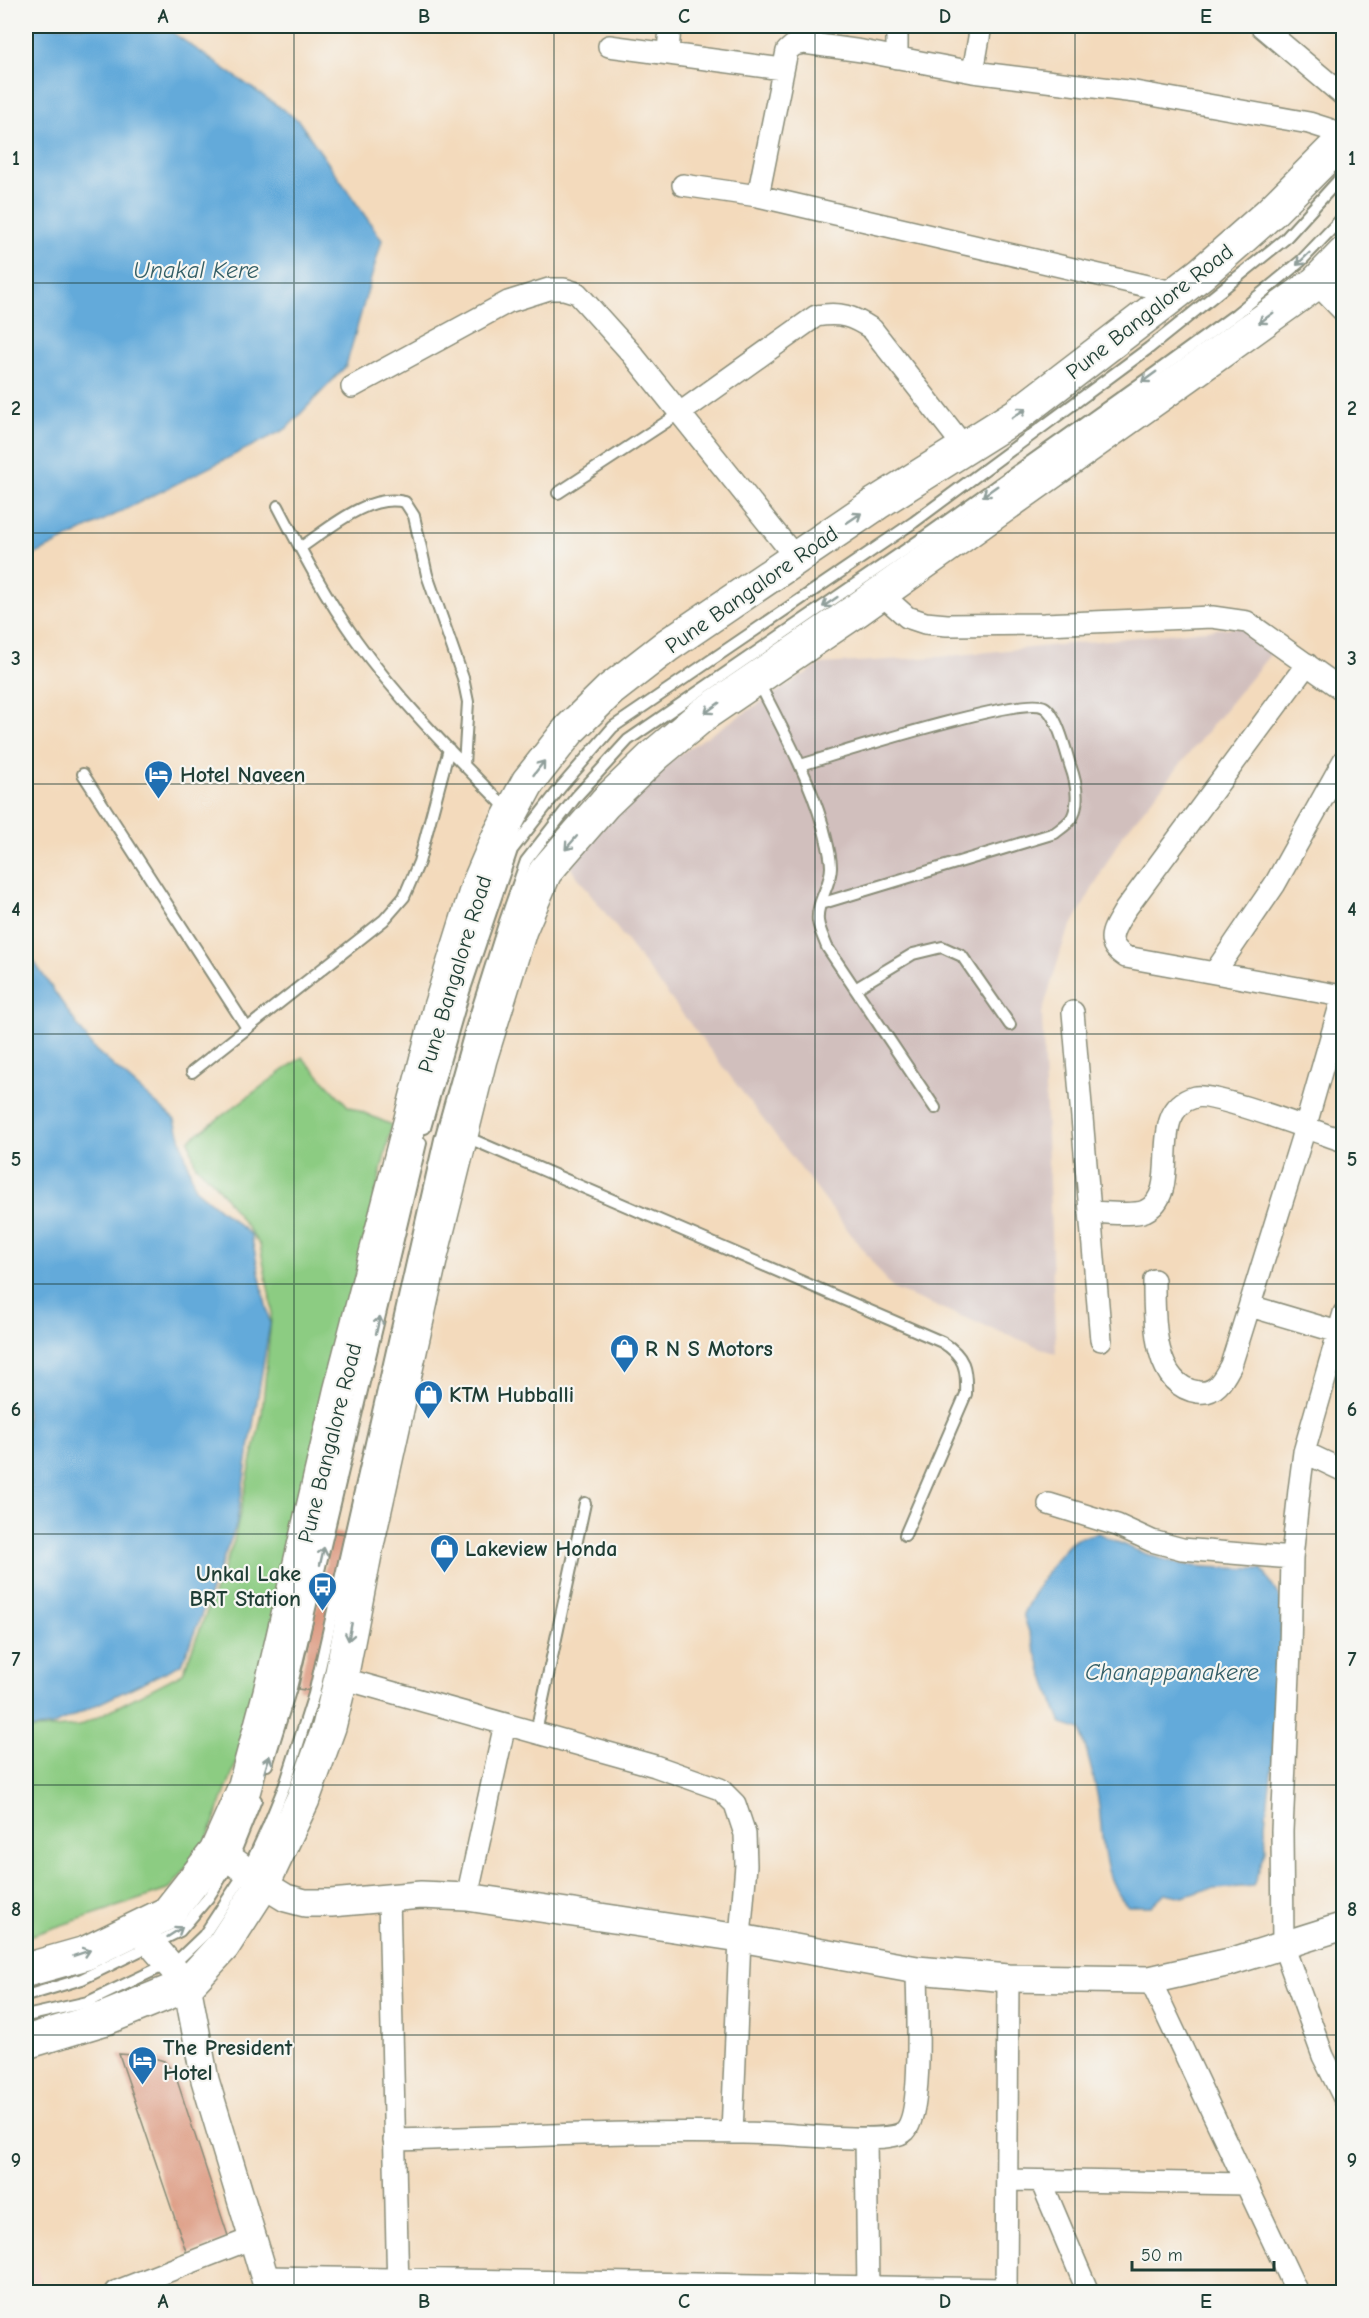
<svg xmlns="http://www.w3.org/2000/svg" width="1369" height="2318" font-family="'Comic Neue',sans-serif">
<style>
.built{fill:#f6d2c3}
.industrial{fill:#d1bfbd}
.green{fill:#8ccc82;stroke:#56845b;stroke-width:1.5}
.water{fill:#63aada;stroke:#417487;stroke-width:1.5}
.building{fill:#db957c}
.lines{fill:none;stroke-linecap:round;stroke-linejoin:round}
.service-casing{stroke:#898c78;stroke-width:14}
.minor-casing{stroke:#898c78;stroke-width:24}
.tertiary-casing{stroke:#898c78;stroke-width:30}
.primary-casing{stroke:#898c78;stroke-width:36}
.service{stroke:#fff;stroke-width:10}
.minor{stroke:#fff;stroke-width:21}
.tertiary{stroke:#fff;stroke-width:27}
.primary{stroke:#fff;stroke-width:33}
.oneway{stroke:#8f9e9a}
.grid{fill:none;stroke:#1f3d34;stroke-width:1.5;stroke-opacity:0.55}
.labels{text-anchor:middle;stroke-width:4.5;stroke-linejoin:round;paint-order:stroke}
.street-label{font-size:22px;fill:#1f3d34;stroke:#f6f6f2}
.poi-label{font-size:22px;font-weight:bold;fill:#1f3d34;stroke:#f6f6f2;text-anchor:start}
.water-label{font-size:24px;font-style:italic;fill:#335e66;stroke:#f6f6f2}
.neatline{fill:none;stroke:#1f3d34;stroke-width:2}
.grid-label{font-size:20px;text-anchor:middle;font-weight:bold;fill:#1f3d34}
</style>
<rect width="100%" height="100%" fill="#f6f6f2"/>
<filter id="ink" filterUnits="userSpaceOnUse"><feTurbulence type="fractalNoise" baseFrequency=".0167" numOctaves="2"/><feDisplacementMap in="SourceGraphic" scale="12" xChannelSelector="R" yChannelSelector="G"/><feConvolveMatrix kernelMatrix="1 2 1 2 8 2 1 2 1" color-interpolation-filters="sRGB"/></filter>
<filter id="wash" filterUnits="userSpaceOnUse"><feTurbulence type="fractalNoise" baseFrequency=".008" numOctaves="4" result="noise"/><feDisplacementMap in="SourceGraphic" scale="24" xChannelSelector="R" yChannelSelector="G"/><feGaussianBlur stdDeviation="1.35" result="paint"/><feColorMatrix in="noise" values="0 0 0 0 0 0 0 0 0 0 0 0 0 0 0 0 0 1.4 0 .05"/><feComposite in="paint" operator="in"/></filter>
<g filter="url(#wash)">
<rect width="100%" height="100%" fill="#f3dabc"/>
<path class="built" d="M 26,2233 L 44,2292 L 26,2292 Z"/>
<path class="industrial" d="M 1266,624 L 1277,646 L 1121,837 L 1065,938 L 1042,1013 L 1056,1354 L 893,1289 L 570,867 L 639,780 L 821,664 L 939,657 Z"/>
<path class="green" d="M 302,1057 L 348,1106 L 392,1125 L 246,1737 L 206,1843 L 170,1889 L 26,1937 L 26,1730 L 80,1726 L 183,1673 L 234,1541 L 262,1414 L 272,1308 L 260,1245 L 216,1185 L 195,1164 L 189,1140 Z"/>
<path class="water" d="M 26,26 L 163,26 L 298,120 L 382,240 L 346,366 L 286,429 L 26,559 Z
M 26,950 L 93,1048 L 175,1120 L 195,1189 L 251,1235 L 270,1324 L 236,1526 L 182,1664 L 52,1726 L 26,1729 Z
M 1098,1533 C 1123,1545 1149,1557 1177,1563 C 1205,1569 1234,1568 1262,1569 L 1281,1600 L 1281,1692 L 1273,1729 L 1273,1759 L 1265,1823 L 1266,1851 L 1253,1886 L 1204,1890 L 1183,1897 L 1165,1893 L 1151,1906 L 1128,1906 C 1102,1881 1103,1839 1099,1806 C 1096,1781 1087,1755 1081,1730 L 1062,1724 L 1049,1691 L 1023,1614 C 1032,1595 1058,1551 1075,1540 C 1081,1536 1091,1535 1098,1533 Z"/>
<g id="blocks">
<path class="building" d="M 333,1532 L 345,1534 L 312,1691 L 298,1689 Z
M 119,2054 L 147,2056 L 164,2061 L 175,2074 L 229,2239 L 187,2254 Z"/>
</g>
</g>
<g filter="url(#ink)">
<use href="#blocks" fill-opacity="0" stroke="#898c78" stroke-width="1.5"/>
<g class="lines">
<defs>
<path id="service" d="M 558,493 L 680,413
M 278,506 C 302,552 326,598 356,640 C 400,702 456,757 509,811
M 300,548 C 330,528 368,493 405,502 L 414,516 L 427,575 L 463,678 L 468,702 L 464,765
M 759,683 C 783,730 808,775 823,826 C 826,839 831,854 831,867 C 831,886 816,902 818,921 C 819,929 824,939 827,947 L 935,1108
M 801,765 C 837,754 1022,695 1044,707 C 1057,714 1066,751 1070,765 C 1076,781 1080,802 1072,818 C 1068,824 1060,829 1055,833 L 820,904
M 83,774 L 247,1028
M 855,989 L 913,954 L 942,947 L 962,956 L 1010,1025
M 192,1072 L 384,920 L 404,897 L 419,862 L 449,749
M 425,1128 L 464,992 L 512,850 L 561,787 L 613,727 L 914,522 L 1149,348 L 1285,239 L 1344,174
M 464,1136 L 942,1342 C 965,1356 967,1369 966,1394 L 905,1535
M 536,1732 L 585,1503
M 267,1765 L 291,1688 L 421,1143
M 26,1996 L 82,1979 L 180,1931 L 208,1898 L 232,1860 L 256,1800
M 26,2016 L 88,2002 L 180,1958 L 204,1935 L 250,1865 L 268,1826 L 286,1782 L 314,1694 L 440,1139 L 470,1032 L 504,924 L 526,861 L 576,797 L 628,740 L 921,539 L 1152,375 L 1236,314 L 1301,261 L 1344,216"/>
<path id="minor" d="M 897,26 L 897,58
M 1261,26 L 1344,96
M 609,46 L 782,69
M 668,53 L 670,26
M 973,72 L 981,26
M 683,185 L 758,196 L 1177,293
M 758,196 L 787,51 L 794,45 L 804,43 L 862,51 L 973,72 L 1135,92 L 1309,123 L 1328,129 L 1343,139
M 1316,283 L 1344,312
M 352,387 L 508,302 L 549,289 L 564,289 L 577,293 L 633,355 L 796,558
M 680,413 L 816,316 C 841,312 852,316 872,329 L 965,448
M 880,593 L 907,617 L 925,623 L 947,625 L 1044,624 L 1212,617 L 1247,622 L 1344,691
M 1307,664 L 1125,910 C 1114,929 1102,942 1126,957 L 1342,996
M 1215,972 L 1275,884 L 1344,760
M 1073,1012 L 1101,1340
M 1090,1212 C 1104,1212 1133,1216 1145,1211 C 1186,1192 1143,1111 1195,1097 C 1214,1092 1319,1133 1344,1141
M 1154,1280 C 1154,1315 1152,1386 1198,1392 C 1216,1395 1224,1378 1231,1365 L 1305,1128 L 1344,992
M 1250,1306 L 1338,1332
M 1344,1313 L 1304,1452 L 1299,1490 L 1292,1558 L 1290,1651 L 1282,1831 L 1283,1945 L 1323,2056 L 1344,2098
M 1304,1452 L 1344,1471
M 1049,1504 L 1117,1525 L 1152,1541 L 1182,1549 L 1292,1558
M 341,1678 L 655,1766 L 720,1789 L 735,1804 L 745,1834 L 746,1865 L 740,1938 L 732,2133
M 389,1897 L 398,2292
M 467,1897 L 505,1724
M 1150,1980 L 1297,2292
M 866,2138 L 868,2292
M 394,2140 C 522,2137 652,2129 780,2134 C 801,2135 893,2144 905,2131 C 924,2112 917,2001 917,1970
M 1007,2180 L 1246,2184
M 1041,2181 L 1088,2292
M 265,2277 L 1006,2289
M 115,2292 L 253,2238
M 1006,2292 L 1008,1978"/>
<path id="tertiary" d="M 216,1852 L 232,1860 L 263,1884 L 286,1898 L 305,1903 L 331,1903 L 421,1895 L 467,1897 L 740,1938 L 917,1970 L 1008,1978 L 1150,1980 L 1230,1962 L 1344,1926
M 138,1928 L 187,1985 L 205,2080 L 269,2292"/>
<path id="primary" d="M 26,1970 L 86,1953 L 168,1913 L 216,1852 L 244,1789 L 270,1692 L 340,1392 L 440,1007 L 478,885 L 499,836 L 528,782 L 570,729 L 610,690 L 668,645 L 877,503 L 1017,415 L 1202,273 L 1270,213 L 1344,139
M 26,2042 L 106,2018 L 187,1985 L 223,1946 L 263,1884 L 303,1799 L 329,1727 L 341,1678 L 365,1554 L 431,1256 L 480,1059 L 520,930 L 545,872 L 605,803 L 655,755 L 704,714 L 857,610 L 1188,375 L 1316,283 L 1344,254"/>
</defs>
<use href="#service" class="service-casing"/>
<use href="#minor" class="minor-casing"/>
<use href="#tertiary" class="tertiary-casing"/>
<use href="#primary" class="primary-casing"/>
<use href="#service" class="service"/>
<use href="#minor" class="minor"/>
<use href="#tertiary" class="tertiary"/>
<use href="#primary" class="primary"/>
</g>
<defs><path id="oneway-shaft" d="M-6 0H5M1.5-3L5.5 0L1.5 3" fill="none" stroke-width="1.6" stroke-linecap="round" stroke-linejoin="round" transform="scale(1.5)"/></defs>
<g class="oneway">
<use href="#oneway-shaft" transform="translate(1303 259) rotate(136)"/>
<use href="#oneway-shaft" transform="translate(1266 318) rotate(144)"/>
<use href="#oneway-shaft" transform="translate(1149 377) rotate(144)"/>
<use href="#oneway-shaft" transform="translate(1019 413) rotate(-35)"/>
<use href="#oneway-shaft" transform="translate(990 491) rotate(145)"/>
<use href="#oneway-shaft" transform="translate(854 518) rotate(-34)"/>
<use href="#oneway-shaft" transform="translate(830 602) rotate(146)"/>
<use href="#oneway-shaft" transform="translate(712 708) rotate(144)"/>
<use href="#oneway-shaft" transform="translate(539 768) rotate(-52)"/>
<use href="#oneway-shaft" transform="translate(571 843) rotate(131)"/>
<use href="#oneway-shaft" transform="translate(378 1325) rotate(-77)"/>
<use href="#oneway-shaft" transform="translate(322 1556) rotate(-77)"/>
<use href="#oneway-shaft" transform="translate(350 1632) rotate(101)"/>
<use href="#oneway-shaft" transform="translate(267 1764) rotate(-73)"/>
<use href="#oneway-shaft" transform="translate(175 1932) rotate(-33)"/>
<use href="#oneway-shaft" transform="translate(82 1953) rotate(-19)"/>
</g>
</g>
<path class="grid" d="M 294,26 L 294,2292M 554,26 L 554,2292M 815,26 L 815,2292M 1075,26 L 1075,2292M 26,283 L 1344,283M 26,533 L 1344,533M 26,784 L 1344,784M 26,1034 L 1344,1034M 26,1284 L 1344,1284M 26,1534 L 1344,1534M 26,1785 L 1344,1785M 26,2035 L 1344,2035"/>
<defs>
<symbol id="hotel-pin" viewBox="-11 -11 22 30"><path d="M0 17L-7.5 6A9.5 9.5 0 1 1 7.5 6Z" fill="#1f6fb2" stroke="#f6f6f2"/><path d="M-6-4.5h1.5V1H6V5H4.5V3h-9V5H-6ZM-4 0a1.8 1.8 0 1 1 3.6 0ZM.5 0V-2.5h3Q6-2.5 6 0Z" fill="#fff"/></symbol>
<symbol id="shop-pin" viewBox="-11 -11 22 30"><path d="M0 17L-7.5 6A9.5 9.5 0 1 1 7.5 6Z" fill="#1f6fb2" stroke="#f6f6f2"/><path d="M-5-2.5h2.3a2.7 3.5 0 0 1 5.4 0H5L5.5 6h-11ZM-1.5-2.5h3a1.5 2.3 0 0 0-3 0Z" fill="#fff"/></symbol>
<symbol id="bus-pin" viewBox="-11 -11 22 30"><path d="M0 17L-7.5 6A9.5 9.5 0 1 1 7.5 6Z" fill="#1f6fb2" stroke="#f6f6f2"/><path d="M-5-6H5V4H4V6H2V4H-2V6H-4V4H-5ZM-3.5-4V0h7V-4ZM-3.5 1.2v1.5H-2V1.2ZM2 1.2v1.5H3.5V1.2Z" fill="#fff"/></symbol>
</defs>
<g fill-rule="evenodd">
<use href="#hotel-pin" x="142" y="758" width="33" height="45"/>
<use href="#shop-pin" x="608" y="1332" width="33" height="45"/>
<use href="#shop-pin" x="412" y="1378" width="33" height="45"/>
<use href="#shop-pin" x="428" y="1532" width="33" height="45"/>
<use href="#bus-pin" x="306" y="1570" width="33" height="45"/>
<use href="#hotel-pin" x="126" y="2044" width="33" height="45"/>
</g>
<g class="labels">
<g class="street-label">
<text transform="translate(1149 311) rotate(-38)" y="8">Pune Bangalore Road</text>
<text transform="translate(751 589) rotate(-35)" y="8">Pune Bangalore Road</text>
<text transform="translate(454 974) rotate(-73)" y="8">Pune Bangalore Road</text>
<text transform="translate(329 1443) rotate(-76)" y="8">Pune Bangalore Road</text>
</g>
<g class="poi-label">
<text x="180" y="782">Hotel Naveen</text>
<text x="645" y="1356">R N S Motors</text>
<text x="449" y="1402">KTM Hubballi</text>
<text x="465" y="1556">Lakeview Honda</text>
<text x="301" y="1581" text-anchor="end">Unkal Lake<tspan x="301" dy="25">BRT Station</tspan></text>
<text x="163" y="2055">The President<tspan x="163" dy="25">Hotel</tspan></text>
</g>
<g class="water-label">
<text x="196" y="278">Unakal Kere</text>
<text x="1172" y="1680">Chanappanakere</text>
</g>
</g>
<rect width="1369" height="2318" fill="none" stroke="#f6f6f2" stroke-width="66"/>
<path d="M1132 2261v9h142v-9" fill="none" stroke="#1f3d34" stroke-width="3"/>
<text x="1141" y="2261" font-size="18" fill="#1f3d34" stroke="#f6f6f2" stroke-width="4.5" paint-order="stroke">50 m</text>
<rect x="33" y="33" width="1303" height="2252" class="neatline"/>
<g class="grid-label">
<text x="163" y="23">A</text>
<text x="424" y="23">B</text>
<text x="684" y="23">C</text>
<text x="945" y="23">D</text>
<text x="1206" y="23">E</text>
<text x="16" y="165">1</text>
<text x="1352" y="165">1</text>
<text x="16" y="415">2</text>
<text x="1352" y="415">2</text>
<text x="16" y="665">3</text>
<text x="1352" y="665">3</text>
<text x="16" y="916">4</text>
<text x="1352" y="916">4</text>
<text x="16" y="1166">5</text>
<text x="1352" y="1166">5</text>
<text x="16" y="1416">6</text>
<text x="1352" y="1416">6</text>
<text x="16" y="1666">7</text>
<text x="1352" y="1666">7</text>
<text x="16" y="1916">8</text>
<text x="1352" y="1916">8</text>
<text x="16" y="2167">9</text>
<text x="1352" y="2167">9</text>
<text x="163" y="2308">A</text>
<text x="424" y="2308">B</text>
<text x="684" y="2308">C</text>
<text x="945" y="2308">D</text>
<text x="1206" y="2308">E</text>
</g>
</svg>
